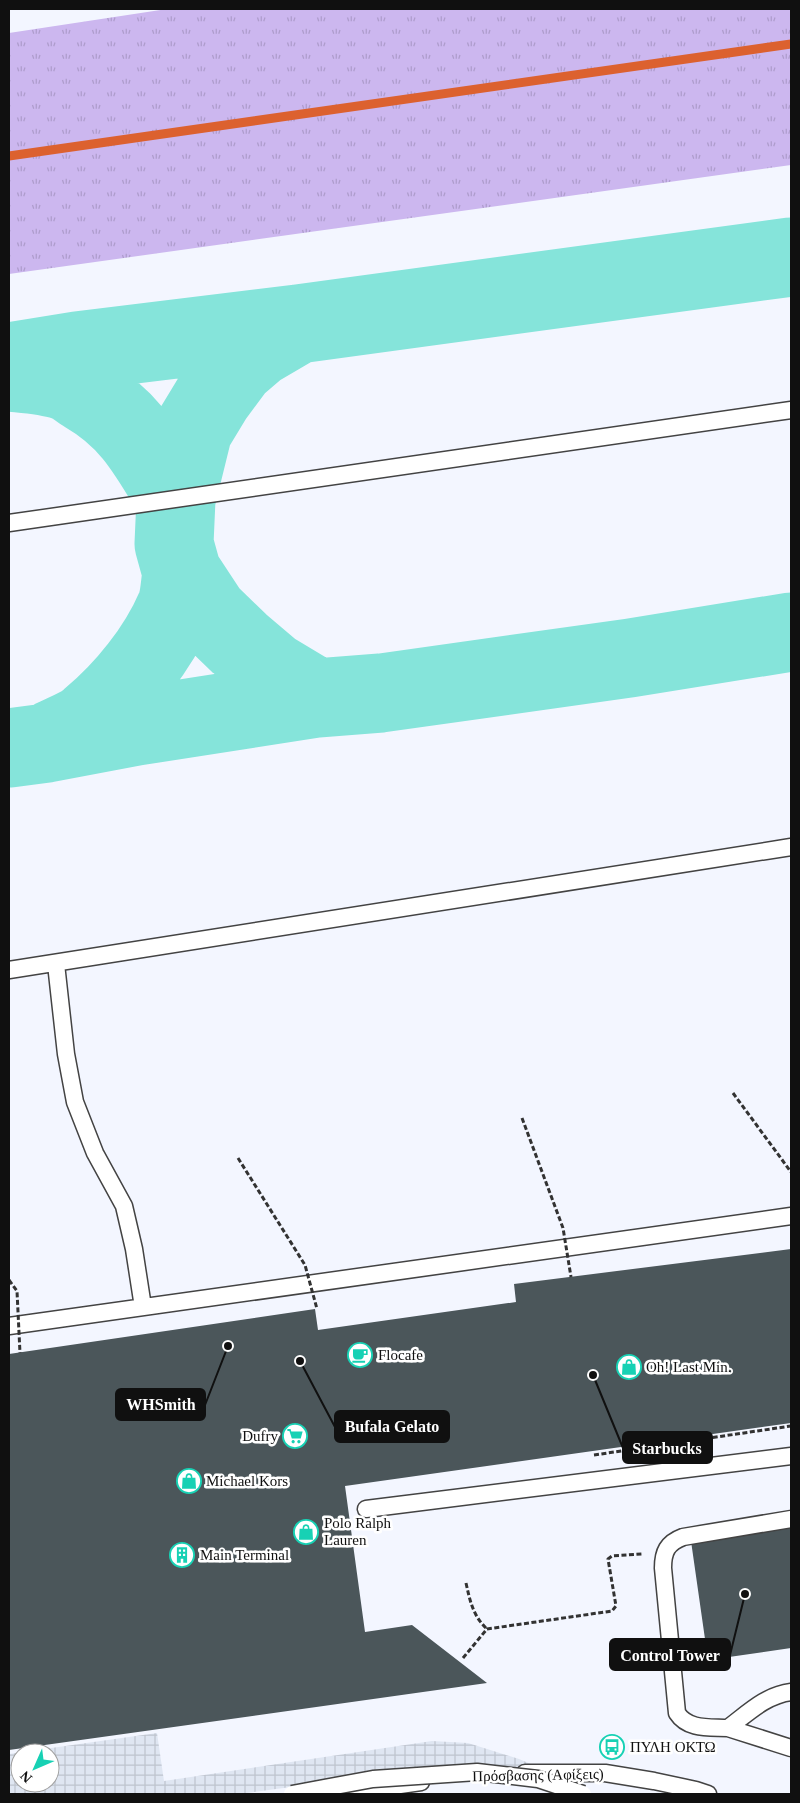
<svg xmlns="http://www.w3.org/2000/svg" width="800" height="1803" font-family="Georgia,serif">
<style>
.grass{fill:url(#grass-tufts)}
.plaza{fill:url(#plaza-grid);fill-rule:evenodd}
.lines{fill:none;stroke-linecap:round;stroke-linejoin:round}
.stream{stroke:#dc612f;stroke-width:9}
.taxiway{stroke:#85e4da;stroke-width:79}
.building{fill:#4b565a}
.lane-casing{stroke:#434343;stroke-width:19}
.path{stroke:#323232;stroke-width:3;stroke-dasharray:5 2.5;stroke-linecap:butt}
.lane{stroke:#fff;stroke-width:16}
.lane-bridge-casing{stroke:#434343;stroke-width:19;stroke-linecap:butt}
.path-bridge{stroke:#323232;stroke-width:3;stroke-dasharray:5 2.5;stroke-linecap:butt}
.lane-bridge{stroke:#fff;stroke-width:16}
.labels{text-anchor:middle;stroke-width:5;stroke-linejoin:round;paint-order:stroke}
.poi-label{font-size:15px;fill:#101010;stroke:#fff;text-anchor:start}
.street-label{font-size:15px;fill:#101010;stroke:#fff}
.leader{fill:none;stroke:#101010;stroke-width:2}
.callout-dot{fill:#101010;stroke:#fff;stroke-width:2}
.callout{fill:#101010;stroke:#101010;stroke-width:2}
.callout-label{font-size:16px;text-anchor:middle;font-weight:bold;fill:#fff}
</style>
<defs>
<pattern id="grass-tufts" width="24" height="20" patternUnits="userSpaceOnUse" patternTransform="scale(1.25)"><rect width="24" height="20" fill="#ccb7ef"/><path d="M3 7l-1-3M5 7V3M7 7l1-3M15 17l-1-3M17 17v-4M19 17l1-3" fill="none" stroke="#ae9ccc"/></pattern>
<pattern id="plaza-grid" width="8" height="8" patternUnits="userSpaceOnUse" patternTransform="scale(1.25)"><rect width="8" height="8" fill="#dfe6f2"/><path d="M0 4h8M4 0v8" fill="none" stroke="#bec4ce"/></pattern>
</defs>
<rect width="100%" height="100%" fill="#f3f6ff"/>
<path class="grass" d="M 167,9 L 791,9 L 791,165 L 9,274 L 9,33 Z"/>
<path class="plaza" d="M 157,1733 L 164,1781 L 432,1741 L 468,1743 L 519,1759 L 590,1789 L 507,1772 L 423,1769 L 240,1794 L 9,1794 L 9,1754 ZM 20,1753 L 50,1753 L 50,1783 L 20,1783 Z"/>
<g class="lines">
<path class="stream" d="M 9,156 L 791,44"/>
<path class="taxiway" d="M 298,324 L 257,348 L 236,366 L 213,397 L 193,430 L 176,499 L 174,544 L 182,573 L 209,614 L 239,643 L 272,671 L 317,698
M 9,362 L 77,351 L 298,324 L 791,257
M 9,372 C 28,374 47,375 65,381 C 72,383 79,389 85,393 C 132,420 149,455 176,499
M 53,739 C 65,733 80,728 90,719 C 125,690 158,649 176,607 C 180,597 180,584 182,573
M 9,748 L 47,743 L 137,726 L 317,698 L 381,693 L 630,658 L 791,632"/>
</g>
<path class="building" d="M 791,1249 L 791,1423 L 345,1486 L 365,1632 L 412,1625 L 487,1683 L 9,1750 L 9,1354 L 315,1309 L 318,1330 L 516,1302 L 514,1284 Z
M 791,1527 L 791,1648 L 708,1660 L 691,1541 Z"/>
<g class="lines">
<defs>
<path id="lane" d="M 9,523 L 791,410
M 56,964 L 66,1054 L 75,1102 L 95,1153 L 124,1206 L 134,1249 L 143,1307
M 9,970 L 791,847
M 9,1326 L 791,1216
M 366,1509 L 791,1456
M 791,1519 L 683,1537 C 667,1543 663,1552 663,1568 L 677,1713 C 688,1730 709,1727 728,1728 C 748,1713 766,1695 791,1692
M 728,1728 L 791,1748
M 525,1773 L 605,1773 L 654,1781 L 696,1790 L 708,1794
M 337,1794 L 421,1782"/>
</defs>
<use href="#lane" class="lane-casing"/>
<path class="path" d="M 733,1093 L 791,1172
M 594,1455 L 791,1426
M 466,1583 C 470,1601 473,1616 487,1629
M 463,1658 L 487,1629 L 612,1611 L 616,1606 L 608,1559 L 612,1556 L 642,1554"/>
<use href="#lane" class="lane"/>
<defs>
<path id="lane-bridge" d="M 292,1794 L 373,1779 L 477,1772 L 538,1779 L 583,1794"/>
</defs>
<use href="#lane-bridge" class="lane-bridge-casing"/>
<path class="path-bridge" d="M 522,1118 L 563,1228 L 571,1277
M 238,1158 L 305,1265 L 317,1309
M 9,1280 L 17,1291 L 20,1353"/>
<use href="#lane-bridge" class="lane-bridge"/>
</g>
<defs>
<symbol id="cafe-ring" viewBox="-11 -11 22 22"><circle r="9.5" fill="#fff" stroke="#17d1b4" stroke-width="1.5"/><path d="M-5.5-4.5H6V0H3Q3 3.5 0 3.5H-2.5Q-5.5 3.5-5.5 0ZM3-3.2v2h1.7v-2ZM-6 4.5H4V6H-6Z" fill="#17d1b4"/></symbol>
<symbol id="shop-ring" viewBox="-11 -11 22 22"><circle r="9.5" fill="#fff" stroke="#17d1b4" stroke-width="1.5"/><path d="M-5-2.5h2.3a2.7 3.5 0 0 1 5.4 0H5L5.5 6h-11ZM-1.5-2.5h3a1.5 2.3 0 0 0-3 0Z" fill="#17d1b4"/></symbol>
<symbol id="supermarket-ring" viewBox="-11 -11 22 22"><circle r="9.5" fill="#fff" stroke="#17d1b4" stroke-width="1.5"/><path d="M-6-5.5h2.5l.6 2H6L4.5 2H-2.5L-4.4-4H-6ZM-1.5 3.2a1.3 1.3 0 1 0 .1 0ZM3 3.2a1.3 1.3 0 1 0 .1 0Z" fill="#17d1b4"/></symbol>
<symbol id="building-ring" viewBox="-11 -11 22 22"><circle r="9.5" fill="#fff" stroke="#17d1b4" stroke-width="1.5"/><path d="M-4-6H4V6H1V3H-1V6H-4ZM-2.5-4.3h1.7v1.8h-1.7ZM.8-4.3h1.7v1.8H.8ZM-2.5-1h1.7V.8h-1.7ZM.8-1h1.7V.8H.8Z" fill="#17d1b4"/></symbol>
<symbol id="bus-ring" viewBox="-11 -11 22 22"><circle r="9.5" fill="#fff" stroke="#17d1b4" stroke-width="1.5"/><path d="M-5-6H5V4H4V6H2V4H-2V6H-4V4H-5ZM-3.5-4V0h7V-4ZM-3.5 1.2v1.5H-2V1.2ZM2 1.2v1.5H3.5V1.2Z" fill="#17d1b4"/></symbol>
</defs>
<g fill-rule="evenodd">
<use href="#cafe-ring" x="346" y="1341" width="28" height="28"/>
<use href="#shop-ring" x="615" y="1353" width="28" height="28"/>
<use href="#supermarket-ring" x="281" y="1422" width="28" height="28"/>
<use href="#shop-ring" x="175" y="1467" width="28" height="28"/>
<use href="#shop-ring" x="292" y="1518" width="28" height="28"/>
<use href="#building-ring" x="168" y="1541" width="28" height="28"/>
<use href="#bus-ring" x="598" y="1733" width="28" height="28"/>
</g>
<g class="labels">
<g class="poi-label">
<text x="378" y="1360">Flocafe</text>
<text x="646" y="1372">Oh! Last Min.</text>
<text x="278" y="1441" text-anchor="end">Dufry</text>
<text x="206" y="1486">Michael Kors</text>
<text x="324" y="1528">Polo Ralph<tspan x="324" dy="17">Lauren</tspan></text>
<text x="200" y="1560">Main Terminal</text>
<text x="630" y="1752">ΠΥΛΗ ΟΚΤΩ</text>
</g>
<g class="street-label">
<text transform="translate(538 1775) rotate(-1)" y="5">Πρόσβασης (Αφίξεις)</text>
</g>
</g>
<path class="leader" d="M228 1346L205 1405M300 1361L335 1427M593 1375L623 1448M745 1594L730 1655"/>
<g class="callout-dot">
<circle cx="228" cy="1346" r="5"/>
<circle cx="300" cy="1361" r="5"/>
<circle cx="593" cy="1375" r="5"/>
<circle cx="745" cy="1594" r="5"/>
</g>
<g class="callout">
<rect x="116" y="1389" width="89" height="31" rx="5"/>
<rect x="335" y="1411" width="114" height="31" rx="5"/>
<rect x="623" y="1432" width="89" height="31" rx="5"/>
<rect x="610" y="1639" width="120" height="31" rx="5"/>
</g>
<g class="callout-label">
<text x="161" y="1410">WHSmith</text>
<text x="392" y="1432">Bufala Gelato</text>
<text x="667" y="1454">Starbucks</text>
<text x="670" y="1661">Control Tower</text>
</g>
<rect width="800" height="1803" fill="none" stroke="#101010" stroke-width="20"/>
<g transform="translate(35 1768) rotate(225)"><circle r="24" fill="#ffffff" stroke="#9f9f9f"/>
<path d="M0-4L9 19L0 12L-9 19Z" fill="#17d1b4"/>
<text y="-8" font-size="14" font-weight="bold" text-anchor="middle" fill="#101010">N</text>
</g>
</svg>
